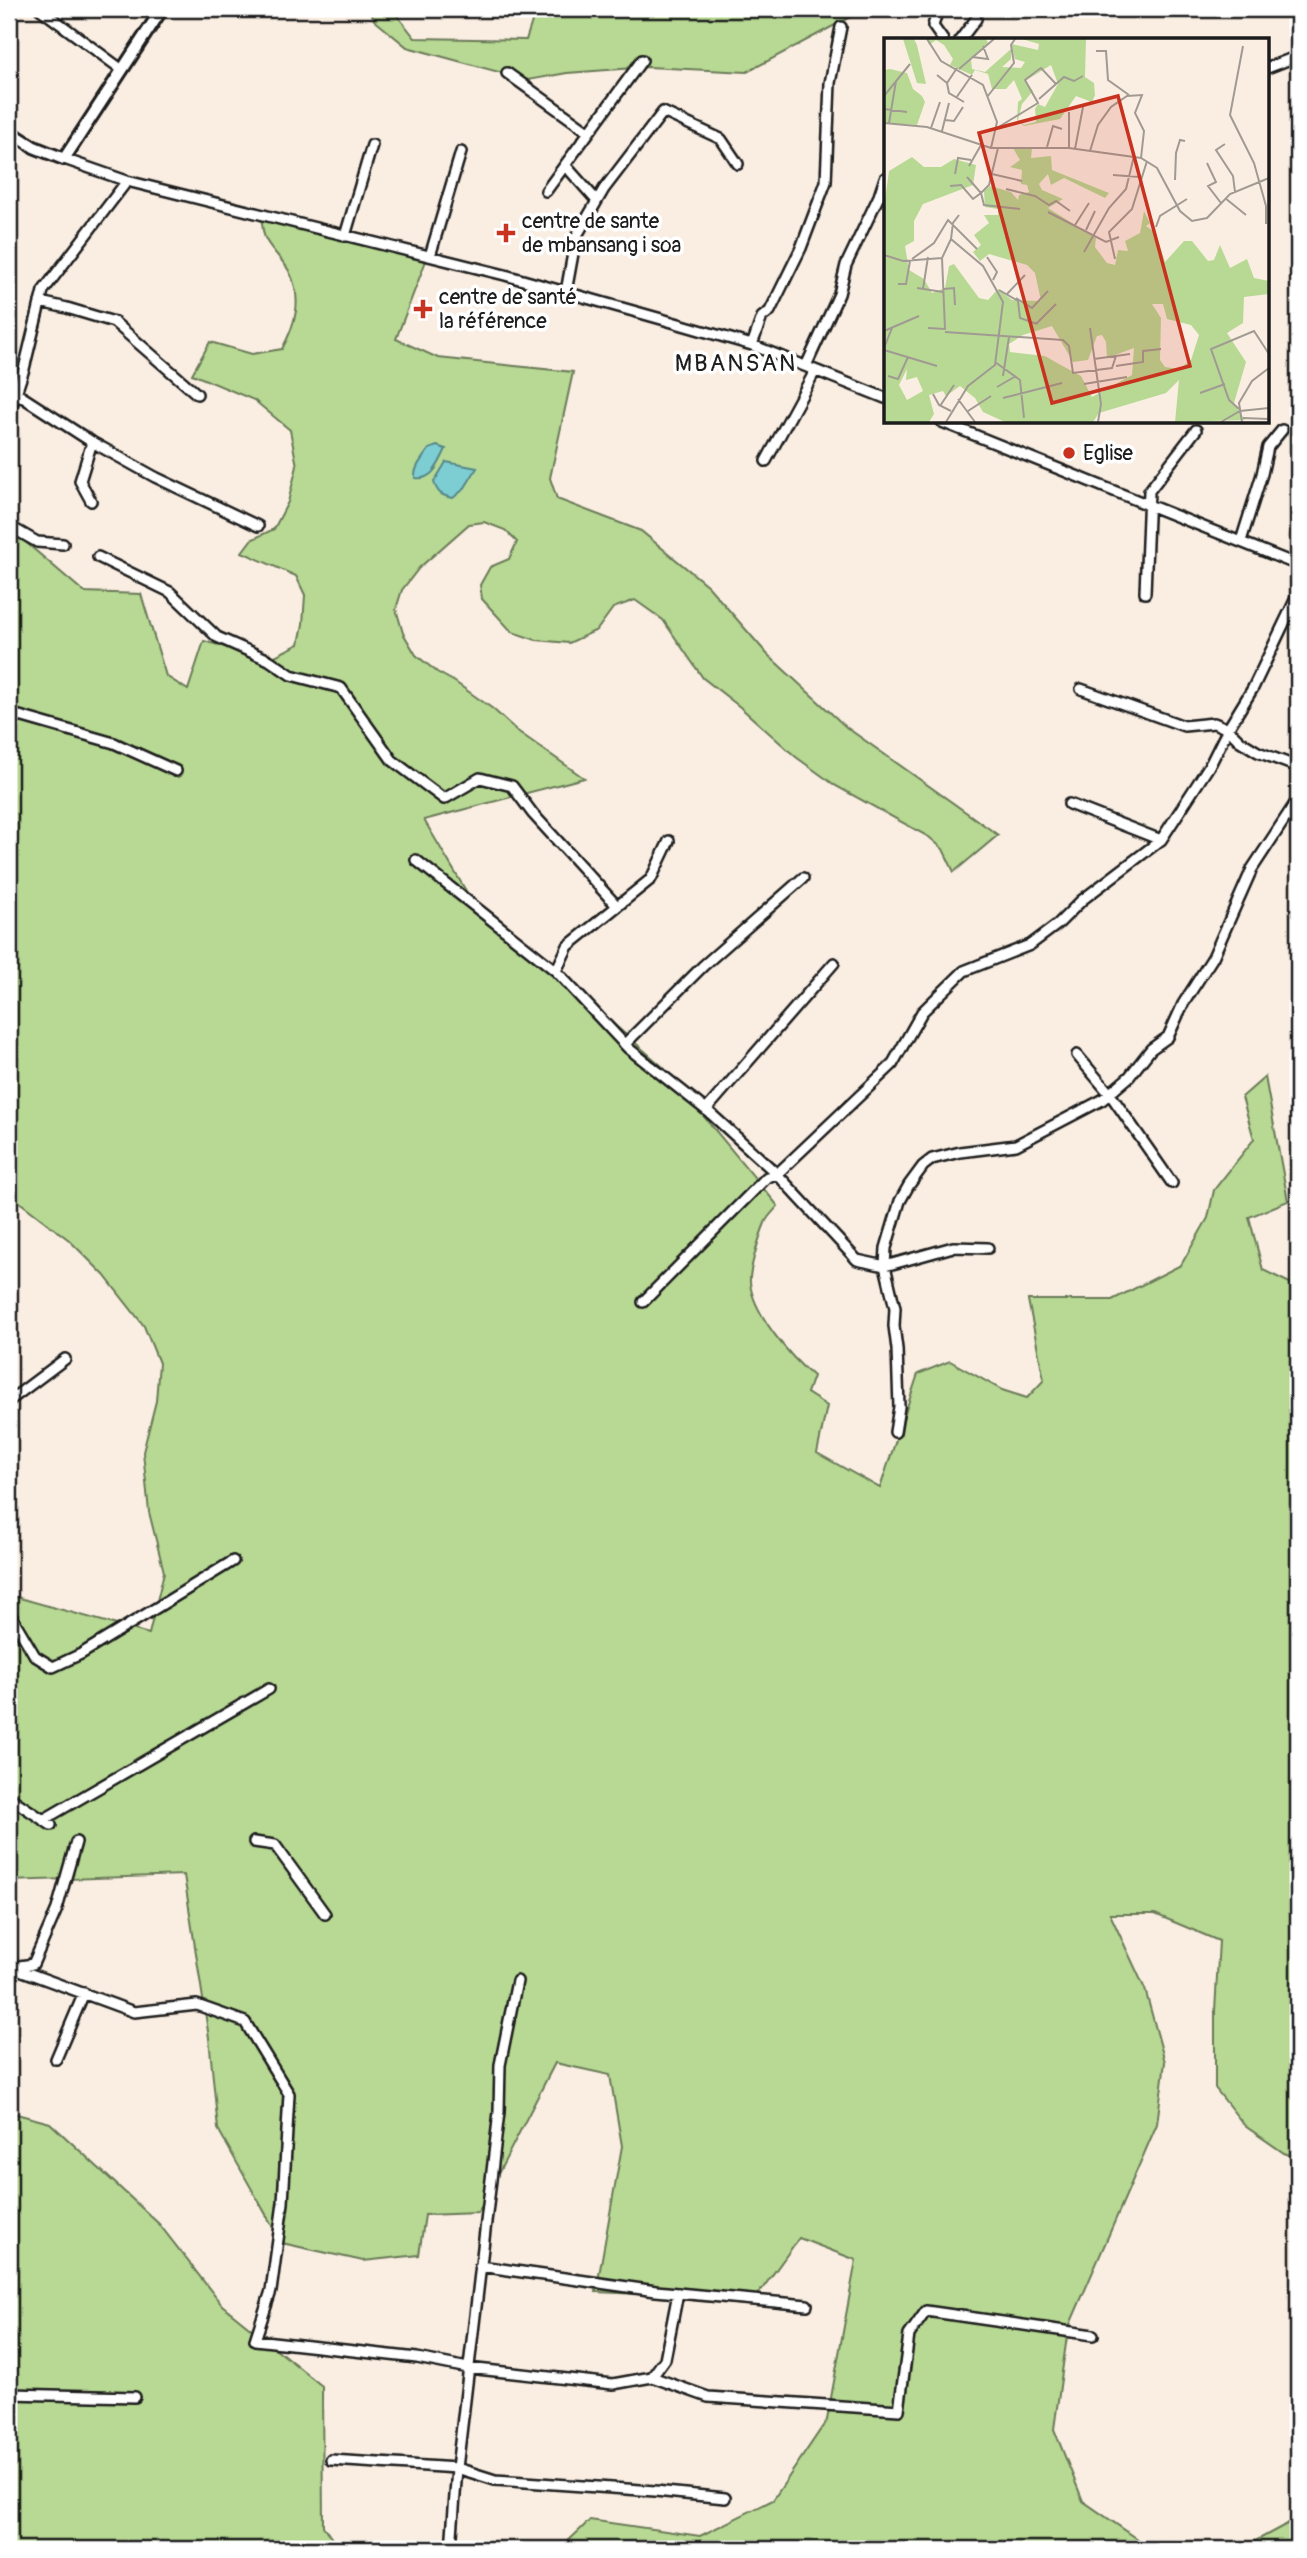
<svg xmlns="http://www.w3.org/2000/svg" width="1307" height="2558" font-family="Pangolin,sans-serif">
<style>
.green{fill:#b7d993;stroke:#6a7a58;stroke-width:2}
.water{fill:#7dced3;stroke:#56878a;stroke-width:2}
.lines{fill:none;stroke-linecap:round;stroke-linejoin:round}
.minor-casing{stroke:#1c1c1c;stroke-width:14}
.tertiary-casing{stroke:#1c1c1c;stroke-width:16}
.minor{stroke:#fff;stroke-width:9}
.tertiary{stroke:#fff;stroke-width:10}
.poi-dot{fill:#c8321e;stroke:#fff;stroke-width:2.5}
.labels{text-anchor:middle;stroke-width:7;stroke-linejoin:round;paint-order:stroke}
.poi-label{font-size:21px;fill:#1c1c1c;stroke:#fff;text-anchor:start}
.quarter-label{font-size:24px;letter-spacing:2px;fill:#1c1c1c;stroke:#fff}
.inset-road{fill:none;stroke:#a19a93;stroke-width:2}
.view{fill:#c8321e;fill-opacity:0.15;stroke:#c8321e;stroke-width:3.5}
.inset-edge{fill:none;stroke:#1c1c1c;stroke-width:3.5}
</style>
<rect width="100%" height="100%" fill="#faeee2"/>
<filter id="ink" filterUnits="userSpaceOnUse"><feTurbulence type="fractalNoise" baseFrequency=".0143" numOctaves="2"/><feDisplacementMap in="SourceGraphic" scale="14" xChannelSelector="R" yChannelSelector="G"/><feConvolveMatrix kernelMatrix="1 2 1 2 8 2 1 2 1" color-interpolation-filters="sRGB"/></filter>
<g filter="url(#ink)">
<path class="green" d="M 370,9 L 392,9 L 415,38 L 526,40 L 536,9 L 865,9 L 747,72 L 648,67 L 567,73 L 528,80 L 407,47 L 374,20 Z
M 261,213 L 427,258 L 396,339 L 438,358 L 573,372 L 550,478 L 557,499 L 641,531 L 708,586 L 768,655 L 846,727 L 998,835 L 954,872 L 943,849 L 929,837 L 836,786 L 796,757 L 740,707 L 703,678 L 663,620 L 635,600 L 613,608 L 597,630 L 569,643 L 536,640 L 512,632 L 482,599 L 480,585 L 490,567 L 509,559 L 517,542 L 505,530 L 484,522 L 469,524 L 419,568 L 402,590 L 396,609 L 403,633 L 416,655 L 437,672 L 455,682 L 493,709 L 516,730 L 584,778 L 424,820 L 472,901 L 663,1067 L 778,1206 C 774,1211 767,1217 765,1223 C 760,1235 749,1270 750,1282 C 752,1312 790,1357 813,1376 L 807,1393 L 827,1406 L 817,1453 L 880,1488 L 918,1374 L 950,1361 L 1002,1390 L 1027,1398 L 1044,1380 L 1028,1300 L 1112,1300 L 1181,1265 L 1208,1218 L 1214,1190 L 1254,1139 L 1242,1097 L 1265,1077 L 1288,1201 L 1249,1217 L 1263,1270 L 1298,1287 L 1298,2158 L 1284,2153 L 1245,2126 L 1215,2088 L 1215,2011 L 1219,1941 L 1155,1914 L 1110,1914 L 1145,1989 L 1165,2062 L 1157,2124 L 1068,2329 L 1054,2429 L 1083,2501 L 1145,2544 L 1174,2549 L 560,2549 L 590,2520 L 700,2536 L 773,2500 L 827,2420 L 856,2260 L 799,2238 L 755,2299 L 596,2292 L 622,2146 L 610,2075 L 555,2063 L 478,2213 L 425,2215 L 419,2255 L 363,2261 L 282,2243 L 218,2129 L 209,2038 L 184,1875 L 9,1881 L 9,1595 L 149,1634 L 164,1572 L 149,1512 L 143,1452 L 156,1401 L 159,1363 L 144,1326 L 104,1275 L 69,1240 L 9,1194 L 9,528 L 84,592 L 141,594 L 166,676 L 188,690 L 204,641 L 269,659 L 299,644 L 303,624 L 305,595 L 296,576 L 242,552 L 251,540 L 274,529 L 288,502 L 297,466 L 290,430 L 254,400 L 192,374 L 210,342 L 252,354 L 282,349 C 296,323 303,299 289,271 C 283,260 272,251 266,240 C 262,233 262,222 261,213 Z
M 9,2112 L 50,2123 L 159,2224 L 222,2305 L 322,2386 L 323,2526 L 339,2549 L 9,2549 Z
M 1298,2518 L 1298,2549 L 1226,2549 L 1250,2544 Z"/>
<path class="water" d="M 437,446 L 446,449 C 439,463 433,481 415,478 C 414,467 423,458 429,449 Z
M 446,462 L 477,468 L 464,489 L 453,498 C 442,496 437,493 434,482 Z"/>
<g class="lines">
<defs>
<path id="minor" d="M 40,9 L 121,69
M 466,9 L 466,10
M 938,9 L 933,26 L 943,40
M 960,40 L 976,19
M 1267,68 L 1298,56
M 507,73 L 589,132
M 64,159 L 127,181 L 505,275 L 665,320 L 752,345 L 885,398
M 565,165 L 597,201
M 546,191 L 642,60
M 345,236 L 372,145
M 430,256 L 461,152
M 566,292 L 576,237 L 604,189 L 663,112 L 721,139 L 738,164
M 40,302 L 67,308 L 114,322 L 197,394
M 752,345 L 762,317 L 770,311 L 801,248 L 826,182 L 830,83 L 841,27
M 806,366 L 839,294 L 846,265 L 879,196 L 885,178
M 16,393 L 92,442 L 155,477 L 258,526
M 9,414 L 24,369 L 43,291 L 127,181
M 942,422 L 1298,565
M 766,461 L 815,371
M 91,501 L 80,481 L 92,442
M 9,526 L 37,542 L 63,544
M 1241,541 L 1262,474 L 1268,447 L 1282,430
M 98,557 L 170,592 L 217,637 L 269,660 L 291,675 L 341,688 L 392,760 L 444,799 L 480,778 L 512,786 L 533,814 L 617,906
M 1145,593 L 1149,491 L 1196,430
M 1081,689 L 1184,726 L 1214,723 L 1228,729 L 1240,741 L 1258,752 L 1298,767
M 9,713 L 114,743 L 176,771
M 1069,804 L 1161,840
M 416,860 L 556,971 L 628,1048 L 710,1113 L 777,1174 L 857,1260 L 885,1266 L 953,1247 L 988,1248
M 556,971 L 568,946 L 651,879 L 669,841
M 625,1044 L 703,966 L 803,878
M 1077,1055 L 1110,1094 L 1172,1183
M 706,1110 L 834,963
M 643,1302 L 767,1177 L 777,1174 L 892,1065 L 922,1012 L 964,971 L 1030,945 L 1058,924 L 1082,900 L 1161,840 L 1211,763 L 1228,729 L 1253,688 L 1298,594
M 9,1401 L 65,1359
M 895,1432 L 899,1407 L 897,1349 L 894,1326 L 895,1308 L 885,1266 L 886,1248 L 900,1201 L 909,1185 L 923,1166 L 932,1159 L 960,1152 L 1016,1145 L 1102,1100 L 1129,1077 L 1151,1049 L 1168,1037 L 1183,1004 L 1213,957 L 1252,869 L 1298,799
M 9,1612 L 35,1656 L 53,1667 L 81,1654 L 233,1561
M 9,1797 L 51,1825
M 43,1820 L 269,1689
M 254,1842 L 275,1845 L 325,1914
M 9,1966 L 134,2012 L 197,2005 L 245,2022 L 289,2094 L 283,2203 L 271,2291 L 255,2340 L 417,2358 L 468,2368 L 613,2384 L 652,2377 L 665,2359 L 678,2293
M 13,1967 L 33,1964 L 57,1909 L 76,1842
M 56,2059 L 84,1993
M 480,2266 L 656,2291 L 807,2305
M 652,2377 L 708,2397 L 899,2410 L 909,2335 L 926,2311 L 1093,2335
M 9,2394 L 135,2397
M 331,2460 L 457,2468 L 495,2480 L 655,2491 L 725,2498
M 451,2549 L 457,2468 L 499,2112 L 500,2065 L 517,1981"/>
<path id="tertiary" d="M 9,131 L 34,147 L 64,159 L 162,9"/>
</defs>
<use href="#minor" class="minor-casing"/>
<use href="#tertiary" class="tertiary-casing"/>
<use href="#minor" class="minor"/>
<use href="#tertiary" class="tertiary"/>
</g>
</g>
<g class="poi-dot">
<path d="M502.5 222.5h7v7h7v7h-7v7h-7v-7h-7v-7h7z"/>
<path d="M419.5 298.5h7v7h7v7h-7v7h-7v-7h-7v-7h7z"/>
<circle cx="1069" cy="453" r="7"/>
</g>
<g class="labels">
<g class="poi-label">
<text x="522" y="228">centre de sante<tspan x="522" dy="24">de mbansang i soa</tspan></text>
<text x="439" y="304">centre de santé<tspan x="439" dy="24">la référence</tspan></text>
<text x="1083" y="460">Eglise</text>
</g>
<g class="quarter-label">
<text x="736" y="371">MBANSAN</text>
</g>
</g>
<g transform="translate(884 38)">
<rect width="385" height="385" fill="#faeee2"/>
<path d="M 19,1 L 30,1 L 33,7 L 42,46 L 33,45 ZM 43,1 L 102,1 L 104,5 L 87,21 L 88,31 L 101,34 L 127,11 L 127,21 L 118,29 L 137,30 L 141,24 L 131,21 L 127,6 L 154,12 L 155,6 L 138,1 L 202,1 L 201,39 L 210,45 L 211,57 L 208,64 L 192,58 L 176,81 L 140,88 L 133,82 L 134,64 L 138,61 L 130,42 L 122,51 L 108,51 L 104,36 L 91,32 L 88,37 L 66,27 L 69,21 L 60,7 L 52,2 L 45,7 ZM 167,27 L 174,46 L 161,69 L 154,66 L 151,71 L 152,84 L 140,87 L 134,82 L 138,66 L 149,53 L 141,43 ZM 6,31 L 23,35 L 29,51 L 38,58 L 41,64 L 33,87 L 0,85 L 0,32 ZM 129,110 L 148,110 L 147,120 L 167,118 L 168,132 L 225,155 L 221,160 L 180,140 L 167,147 L 164,136 L 155,146 L 158,152 L 179,161 L 164,170 L 212,200 L 211,209 L 223,225 L 231,227 L 234,212 L 244,213 L 241,203 L 256,195 L 260,173 L 266,185 L 262,188 L 272,195 L 281,224 L 300,203 L 308,203 L 324,223 L 330,222 L 336,207 L 346,230 L 363,221 L 370,240 L 385,243 L 385,256 L 360,259 L 359,285 L 343,295 L 362,324 L 350,365 L 361,382 L 291,384 L 295,342 L 282,355 L 215,375 L 209,384 L 121,384 L 99,374 L 91,360 L 76,348 L 62,358 L 59,353 L 45,357 L 50,376 L 45,384 L 0,384 L 0,169 L 5,133 L 28,119 L 40,129 L 57,129 L 70,121 L 92,127 L 89,147 L 39,166 L 30,183 L 30,203 L 21,208 L 25,232 L 40,241 L 48,255 L 61,250 L 65,228 L 70,226 L 95,260 L 104,262 L 114,251 L 128,262 L 157,263 L 151,235 L 143,227 L 105,216 L 96,223 L 89,214 L 97,207 L 90,197 L 105,185 L 100,177 L 114,177 L 114,171 L 101,169 L 100,153 L 106,148 L 127,154 L 134,162 L 135,157 L 145,154 L 143,147 L 137,146 L 138,132 L 126,129 L 136,122 ZM 268,266 L 279,266 L 283,281 L 307,287 L 315,297 L 307,322 L 295,331 L 281,329 L 276,322 L 277,280 ZM 168,288 L 189,324 L 204,322 L 213,298 L 218,297 L 222,304 L 223,320 L 250,310 L 248,337 L 208,359 L 197,338 L 175,326 L 161,318 L 126,314 L 125,306 L 139,297 ZM 23,331 L 22,342 L 33,339 L 39,353 L 23,362 L 15,347 Z" fill="#b7d993" fill-rule="evenodd"/>
<path class="inset-road" d="M 43,1 L 57,23 L 99,47 L 113,84 L 107,110M 359,8 L 346,77 L 370,125 L 382,168 L 382,186M 212,13 L 222,13 L 224,42 L 245,57M 88,19 L 104,21 L 99,8M 75,31 L 110,1M 53,37 L 63,45 L 73,30M 63,45 L 65,55 L 80,64M 0,58 L 26,26M 103,59 L 130,25 L 127,7 L 131,1M 72,60 L 88,37M 155,61 L 180,39 L 190,43 L 199,38M 0,71 L 23,74M 61,82 L 70,83 L 79,69M 0,85 L 43,89 L 107,110 L 185,110 L 257,120 L 273,130 L 296,173 L 308,183 L 323,180 L 346,156 L 385,140M 5,85 L 12,43M 47,90 L 56,64M 113,90 L 154,65 L 141,42 L 154,32 L 157,30 L 172,46M 58,93 L 65,65M 341,106 L 332,112 L 349,138 L 351,154M 163,109 L 169,88 L 178,91M 185,110 L 185,74M 191,111 L 199,69M 206,113 L 214,87 L 227,69 L 243,58 L 258,57 L 251,75 L 260,93 L 257,120M 323,125 L 332,144 L 324,148 L 337,165M 85,128 L 97,107M 71,136 L 74,120 L 87,122M 108,136 L 138,143M 229,137 L 256,139M 83,139 L 97,155 L 100,167 L 136,171M 291,142 L 292,115 L 296,102 L 301,103M 66,148 L 77,147 L 89,161 L 97,155 L 105,147 L 114,110M 122,151 L 151,158 L 165,167 L 172,163 L 186,173M 341,160 L 362,177M 164,174 L 222,204 L 235,199M 191,187 L 205,165M 272,189 L 276,178 L 303,161M 202,192 L 211,173M 200,214 L 225,170 L 242,151 L 250,118M 0,217 L 19,223 L 58,220M 103,219 L 113,234 L 109,242M 28,221 L 50,205 L 64,182 L 93,211M 231,221 L 225,194 L 248,171 L 263,123M 14,246 L 22,246 L 26,223M 33,250 L 59,254M 39,251 L 44,219M 60,251 L 70,250 L 71,267M 115,252 L 134,263 L 136,280 L 153,286M 123,256 L 141,237M 132,260 L 148,270 L 164,253M 152,286 L 172,266M 44,290 L 61,291 L 58,220 L 67,201M 206,290 L 217,366 L 214,384M 0,293 L 35,278M 61,294 L 179,302 L 185,308 L 189,335 L 228,330 L 232,318M 0,310 L 8,290M 0,312 L 53,328M 210,321 L 246,316M 111,324 L 136,342 L 140,380M 232,328 L 259,324 L 259,313 L 277,311M 4,338 L 14,341 L 24,319M 119,338 L 125,299M 200,346 L 243,339M 113,349 L 132,338M 316,355 L 341,346M 49,356 L 55,367 L 67,373M 119,360 L 178,345M 74,361 L 91,384M 56,368 L 70,347M 355,371 L 345,362 L 327,311 L 370,293 L 385,316M 84,373 L 107,358M 359,380 L 385,381M 62,384 L 84,348 L 111,327 L 119,264 L 99,228 L 67,201 L 69,185 L 75,177M 337,384 L 356,373 L 385,370M 358,384 L 355,365 L 368,343 L 385,330"/>
<path class="view" d="M 234,58 L 306,328 L 168,365 L 95,95 Z"/>
<rect width="385" height="385" class="inset-edge"/>
</g>
<rect width="1307" height="2558" fill="none" stroke="#fff" stroke-width="35"/>
<rect x="18" y="18" width="1272" height="2523" fill="none" stroke="#1c1c1c" stroke-width="2.5" filter="url(#ink)"/>
</svg>
